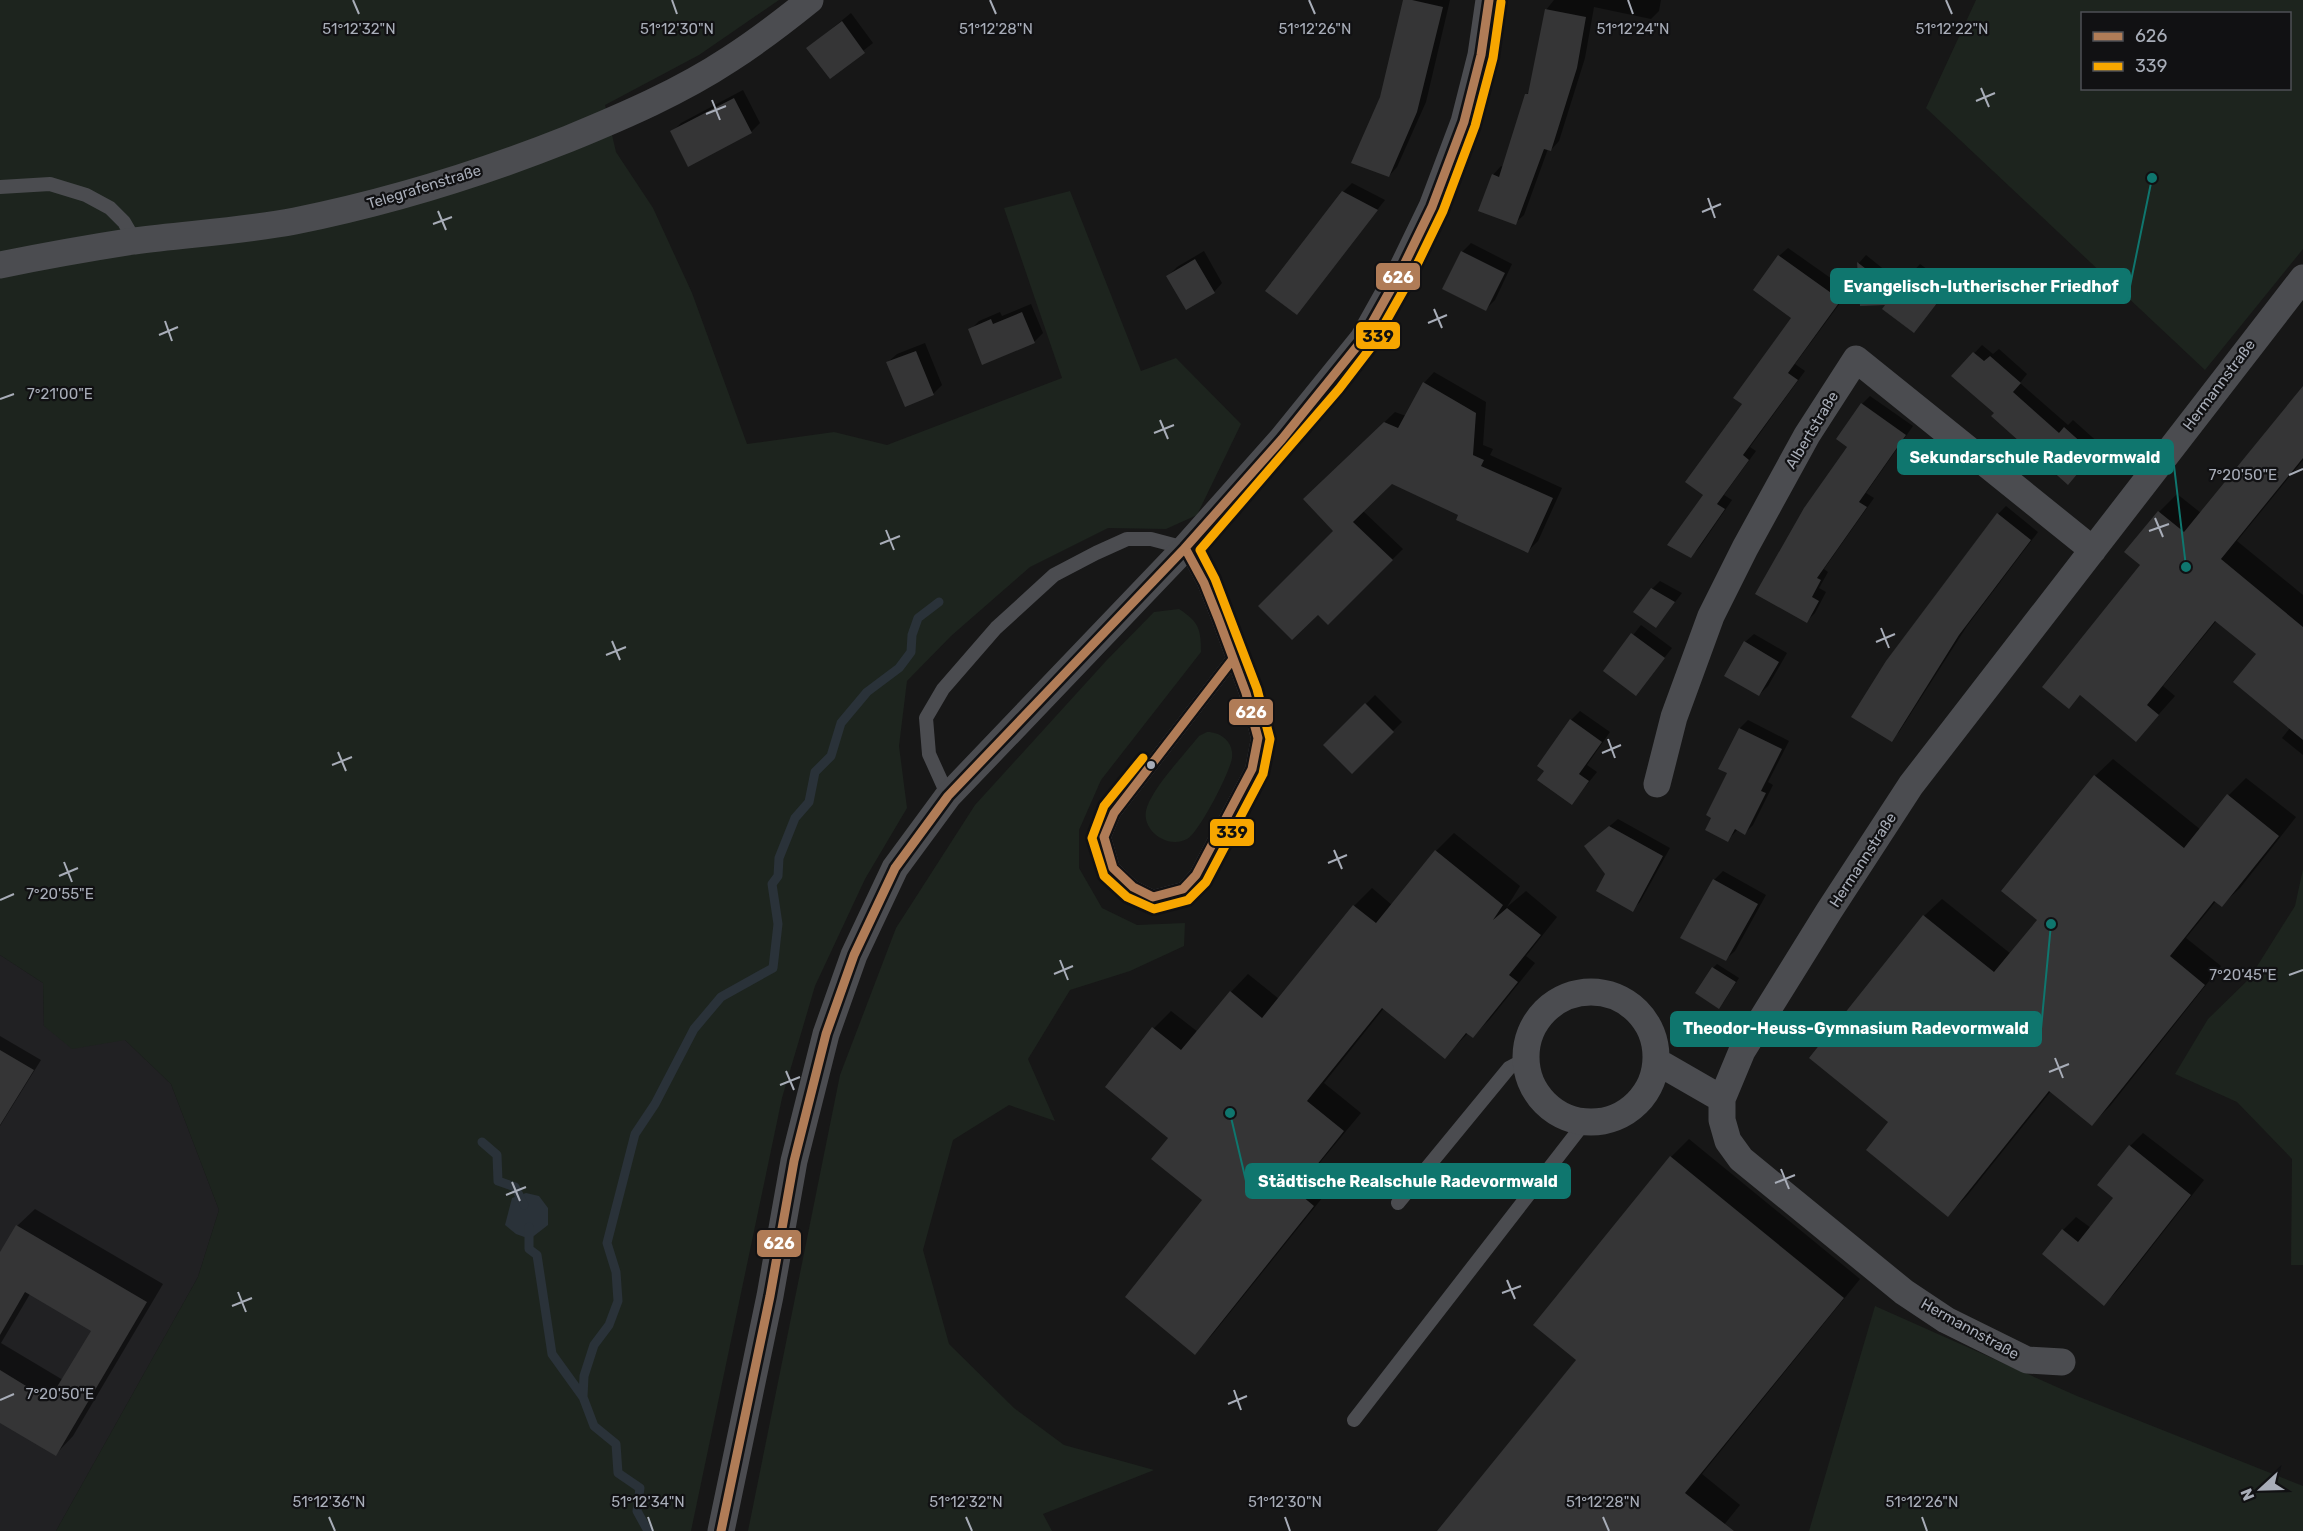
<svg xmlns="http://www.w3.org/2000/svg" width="2303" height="1531" font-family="Rubik,sans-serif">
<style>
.built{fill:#212123}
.green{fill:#1d241e;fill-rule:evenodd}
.water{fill:#2a3239}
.shadow{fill:#0007;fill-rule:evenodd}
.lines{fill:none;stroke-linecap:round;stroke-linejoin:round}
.stream{stroke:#2a3239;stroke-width:9}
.building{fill:#353536}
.lane{stroke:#4b4c50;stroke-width:14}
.street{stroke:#4b4c50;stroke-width:27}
.bus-1-casing{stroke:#111113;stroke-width:14}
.bus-2-casing{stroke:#111113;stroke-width:14}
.bus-1{stroke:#b07c57;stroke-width:9}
.bus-2{stroke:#f7a600;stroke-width:9}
.ticks{fill:none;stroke:#a8adb8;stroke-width:2}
.bus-dot{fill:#a8adb8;stroke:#111113;stroke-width:2}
.labels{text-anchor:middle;stroke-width:4.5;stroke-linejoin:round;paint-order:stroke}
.street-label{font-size:15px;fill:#a8adb8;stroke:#111113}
.ticks-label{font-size:15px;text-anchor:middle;fill:#a8adb8;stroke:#111113;stroke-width:4.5;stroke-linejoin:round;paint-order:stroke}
.leader{fill:none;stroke:#0f766e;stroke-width:2}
.callout-dot{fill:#0f766e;stroke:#111113;stroke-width:2}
.callout{fill:#0f766e;stroke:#0f766e;stroke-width:2}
.callout-label{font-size:16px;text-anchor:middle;font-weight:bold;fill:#fff}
.line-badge{stroke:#111113;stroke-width:2}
.badge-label{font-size:16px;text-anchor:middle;font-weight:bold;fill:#fff}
.pale-badge-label{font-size:16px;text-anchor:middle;font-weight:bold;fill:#111}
</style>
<rect width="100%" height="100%" fill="#171717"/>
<path class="built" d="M 0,955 L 43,983 L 44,1026 L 125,1040 L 171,1084 L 219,1210 L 198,1277 L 56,1531 L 0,1531 Z"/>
<path class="green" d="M 0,0 L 779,0 L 699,55 L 605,105 L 616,152 L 653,208 L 692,293 L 747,444 L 834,432 L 887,445 L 1062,378 L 1004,208 L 1070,191 L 1141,371 L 1176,358 L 1241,424 L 1197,515 L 1166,529 L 1108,528 L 1030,567 L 951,636 L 907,681 L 899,746 L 907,808 L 865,879 L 815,986 L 782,1098 L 691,1531 L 56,1531 L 198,1277 L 219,1210 L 171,1084 L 125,1040 L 72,1049 L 44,1026 L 43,983 L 0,955 Z
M 1976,0 L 2303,0 L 2303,249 L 2205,370 L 1926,108 ZM 2082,14 L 2290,14 L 2290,88 L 2082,88 Z
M 1179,609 C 1199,622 1201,629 1201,652 L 1101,780 L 1079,830 L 1079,868 L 1102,908 L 1137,925 L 1185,923 L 1184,946 L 1130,971 L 1070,990 L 1028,1059 L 1055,1121 L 1009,1105 L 953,1140 L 923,1250 L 949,1344 L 1014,1408 L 1064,1445 L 1154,1470 L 1043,1514 L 1052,1531 L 748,1531 L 840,1075 L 896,928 L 975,805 L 1106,661 L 1154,612 Z
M 1207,732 C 1222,732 1234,743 1232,758 C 1230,772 1199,833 1187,839 C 1167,850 1139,829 1147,807 C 1155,785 1184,755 1199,736 Z
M 2303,869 L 2303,1265 L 2291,1265 L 2292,1159 L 2237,1102 L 2175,1074 L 2208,1019 L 2249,979 L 2295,906 Z
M 1875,1306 L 2077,1396 L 2303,1486 L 2303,1531 L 1809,1531 Z"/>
<path class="water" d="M 526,1193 L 539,1196 L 548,1208 L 548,1225 L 530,1239 L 516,1234 L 505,1225 L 512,1198 Z"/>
<path class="shadow" d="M 1404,0 L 1450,0 L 1426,102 L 1397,167 L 1389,176 L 1381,98 Z
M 1554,0 L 1661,0 L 1659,11 L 1651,19 L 1594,7 L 1585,58 L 1559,141 L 1551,150 L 1548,149 L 1524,215 L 1515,223 L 1493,175 L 1501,166 L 1504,167 L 1527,94 L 1531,90 L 1546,10 Z
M 851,13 L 873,43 L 830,77 L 808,48 Z
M 743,90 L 760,123 L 751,132 L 672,132 L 681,123 Z
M 1352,183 L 1385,200 L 1296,313 L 1343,192 Z
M 1471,243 L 1512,264 L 1495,300 L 1486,309 L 1462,252 Z
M 1788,248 L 1849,291 L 1795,364 L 1805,371 L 1750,447 L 1756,451 L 1724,495 L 1732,500 L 1699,548 L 1690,557 L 1705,495 L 1744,404 L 1793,318 L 1779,256 Z
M 1204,251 L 1222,283 L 1214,292 L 1168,276 L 1177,267 Z
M 1866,255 L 1902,284 L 1920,264 L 1950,286 L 1914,331 L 1888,303 L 1861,305 L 1859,263 Z
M 1031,304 L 1043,333 L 1034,342 L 970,330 L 979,321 L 1000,312 L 1002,316 Z
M 925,343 L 942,385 L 933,394 L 888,362 L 897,354 Z
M 1982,345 L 1993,354 L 1999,349 L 2027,374 L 2020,383 L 2068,425 L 2073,420 L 2101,445 L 2075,475 L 1996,413 L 1953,376 Z
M 1434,372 L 1486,402 L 1483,445 L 1493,449 L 1490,455 L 1562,488 L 1538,541 L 1528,551 L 1460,514 L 1392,483 L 1363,511 L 1403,549 L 1328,623 L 1336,531 L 1305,499 L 1395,412 L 1406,416 L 1424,383 Z
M 2303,388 L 2303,460 L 2237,541 L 2303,595 L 2303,755 L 2282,738 L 2290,728 L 2258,654 L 2217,620 L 2163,686 L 2175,696 L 2136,740 L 2081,694 L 2068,707 L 2142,564 L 2127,552 L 2159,512 L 2177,494 L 2201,513 Z
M 1870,396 L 1913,426 L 1866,493 L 1874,498 L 1824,569 L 1828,572 L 1819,588 L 1826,592 L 1815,613 L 1807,621 L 1757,594 L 1849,446 L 1862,404 Z
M 2006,506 L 2038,532 L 1967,626 L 1899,732 L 1891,740 L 1998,514 Z
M 1660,581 L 1682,593 L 1656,627 L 1652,589 Z
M 1641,625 L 1672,648 L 1636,694 L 1605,671 Z
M 1754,634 L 1787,653 L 1768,686 L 1759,695 L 1745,642 Z
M 1375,695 L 1402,722 L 1352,772 L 1325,745 Z
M 1580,711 L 1610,732 L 1587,765 L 1597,772 L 1572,803 L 1571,720 Z
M 1748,720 L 1789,741 L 1768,782 L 1773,785 L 1753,825 L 1745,833 L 1738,829 L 1728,840 L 1729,773 L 1720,768 L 1740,728 Z
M 2113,759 L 2201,830 L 2229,795 L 2246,778 L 2296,817 L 2240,888 L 2222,905 L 2216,901 L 2186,938 L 2221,966 L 2110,1106 L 2092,1124 L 2051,1091 L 1966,1197 L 1948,1215 L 1891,1122 L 1924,916 L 1942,899 L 2011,954 L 2039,919 L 2095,776 Z
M 1618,819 L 1670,848 L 1640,902 L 1632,910 L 1607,874 L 1599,835 Z
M 1454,833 L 1520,886 L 1507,907 L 1526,891 L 1557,917 L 1526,956 L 1535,963 L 1490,1019 L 1473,1036 L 1468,1033 L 1445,1057 L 1384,1008 L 1324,1083 L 1361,1113 L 1312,1172 L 1331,1187 L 1212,1335 L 1194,1353 L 1204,1200 L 1170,1138 L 1154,1028 L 1171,1011 L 1198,1032 L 1231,992 L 1248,974 L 1279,999 L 1354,906 L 1372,888 L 1392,905 L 1436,851 Z
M 1723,871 L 1766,895 L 1735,951 L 1726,959 L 1714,880 Z
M 1717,964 L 1739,978 L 1723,1003 L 1713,968 Z
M 0,1036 L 41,1060 L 0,1126 Z
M 2143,1133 L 2204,1180 L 2117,1291 L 2104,1304 L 2063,1230 L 2076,1217 L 2091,1228 L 2115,1198 L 2130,1146 Z
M 1689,1139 L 1860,1279 L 1702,1474 L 1740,1505 L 1719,1531 L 1439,1531 L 1578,1360 L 1671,1157 Z
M 35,1209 L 163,1284 L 73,1436 L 56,1454 L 0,1421 L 0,1256 L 17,1226 ZM 30,1294 L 93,1331 L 63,1380 L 1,1343 Z"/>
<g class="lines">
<path class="stream" d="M 482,1142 L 497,1155 L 498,1181 L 515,1187 L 524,1205
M 529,1227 L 529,1249 L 537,1255 L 552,1354 L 583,1397
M 648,1531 L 637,1511 L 640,1488 L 618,1473 L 616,1444 L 594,1426 L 583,1397 L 584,1376 L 594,1345 L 609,1325 L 618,1301 L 616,1272 L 607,1243 L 635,1134 L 655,1104 L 694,1029 L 721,997 L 773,968 L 778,924 L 772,884 L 778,876 L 779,858 L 795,818 L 809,802 L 815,772 L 831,756 L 841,723 L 867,692 L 899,668 L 911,652 L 912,635 L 918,618 L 939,602"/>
</g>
<path class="building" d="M 1403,0 L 1412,0 L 1443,7 L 1417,112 L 1389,177 L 1351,163 L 1380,97 Z
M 1545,9 L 1586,17 L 1577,68 L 1551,151 L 1544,149 L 1516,225 L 1478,211 L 1492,174 L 1499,177 L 1525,94 L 1528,94 Z
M 842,21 L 865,53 L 830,79 L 806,48 Z
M 734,98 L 752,133 L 688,167 L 670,131 Z
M 1342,191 L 1378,210 L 1297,315 L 1265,291 Z
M 1461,251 L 1505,273 L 1486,311 L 1442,289 Z
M 1778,255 L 1841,300 L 1788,373 L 1798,380 L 1743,455 L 1749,460 L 1717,504 L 1725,509 L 1691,558 L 1667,545 L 1703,495 L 1685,482 L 1742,404 L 1733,398 L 1791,318 L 1753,290 Z
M 1195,259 L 1215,293 L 1186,310 L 1166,276 Z
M 1857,262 L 1895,291 L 1911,270 L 1944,294 L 1914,333 L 1882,309 L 1885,305 L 1860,306 Z
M 1022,312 L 1035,343 L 982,365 L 968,329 L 991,319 L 993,324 Z
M 916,351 L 934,395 L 905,407 L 886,362 Z
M 1973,352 L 1984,361 L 1990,356 L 2021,383 L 2013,392 L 2059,433 L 2064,427 L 2094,454 L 2068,485 L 1991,416 L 1994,413 L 1951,376 Z
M 1423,382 L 1476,413 L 1473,455 L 1484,460 L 1481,466 L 1553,498 L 1528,553 L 1456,520 L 1458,515 L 1392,484 L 1353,522 L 1393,560 L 1328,625 L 1318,615 L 1292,640 L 1258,606 L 1333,531 L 1303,499 L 1384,422 L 1398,428 Z
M 2303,386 L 2303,458 L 2221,559 L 2303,627 L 2303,740 L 2233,682 L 2256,654 L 2215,621 L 2147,705 L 2159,715 L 2136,742 L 2080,695 L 2069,709 L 2042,687 L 2140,565 L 2124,552 L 2158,511 L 2184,532 Z
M 1861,403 L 1906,435 L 1859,502 L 1867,507 L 1817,578 L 1821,580 L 1812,597 L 1819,601 L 1807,623 L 1755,594 L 1804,508 L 1847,447 L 1836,439 Z
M 1997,513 L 2031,540 L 1959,635 L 1892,742 L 1851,717 L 1886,661 Z
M 1651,588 L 1675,602 L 1656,628 L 1633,612 Z
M 1631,633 L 1665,658 L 1636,696 L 1603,671 Z
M 1744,641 L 1779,662 L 1759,696 L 1724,676 Z
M 1365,703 L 1394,732 L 1352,774 L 1323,745 Z
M 1570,719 L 1602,742 L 1579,774 L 1589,781 L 1572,805 L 1537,780 L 1544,771 L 1537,766 Z
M 1739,728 L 1782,749 L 1761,791 L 1766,793 L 1745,835 L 1735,829 L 1728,842 L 1705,830 L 1711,818 L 1706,815 L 1727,773 L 1718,769 Z
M 2094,775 L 2184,848 L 2227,794 L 2279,836 L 2222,907 L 2214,901 L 2170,956 L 2205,985 L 2092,1126 L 2049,1091 L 1948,1217 L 1866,1150 L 1888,1122 L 1809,1058 L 1923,915 L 1994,972 L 2037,920 L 2001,891 Z
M 1609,826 L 1663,856 L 1633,912 L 1596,891 L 1605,874 L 1584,846 Z
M 1435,850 L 1503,905 L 1493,920 L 1507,908 L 1541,935 L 1509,975 L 1518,982 L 1473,1038 L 1466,1033 L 1445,1059 L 1382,1008 L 1307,1101 L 1344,1131 L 1296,1191 L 1314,1206 L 1195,1355 L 1125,1297 L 1202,1200 L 1151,1159 L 1168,1138 L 1105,1087 L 1152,1027 L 1181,1050 L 1230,991 L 1262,1018 L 1353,905 L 1376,923 Z
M 1713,879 L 1758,904 L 1726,961 L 1680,938 Z
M 1712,967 L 1736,982 L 1719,1009 L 1695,993 Z
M 0,1050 L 34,1070 L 0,1125 Z
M 2129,1145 L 2191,1195 L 2104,1306 L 2042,1254 L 2062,1229 L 2078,1242 L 2113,1198 L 2097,1185 Z
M 1670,1156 L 1844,1298 L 1685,1493 L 1734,1531 L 1437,1531 L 1576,1360 L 1533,1325 Z
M 16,1225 L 147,1302 L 56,1456 L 0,1423 L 0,1370 L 49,1400 L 91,1331 L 25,1292 L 0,1335 L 0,1252 Z"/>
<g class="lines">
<path class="lane" d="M 0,187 L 50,184 L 86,195 L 110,208 L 124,222 L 135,241
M 948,796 L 929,754 L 926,718 L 943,689 L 996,628 L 1054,575 L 1096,553 L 1127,539 L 1151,539 L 1185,548 L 1204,583 L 1218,618 L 1246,693 L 1258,738 L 1252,769 L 1196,875 L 1183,889 L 1153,897 L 1133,887 L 1113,868 L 1104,837 L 1114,813 L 1233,659
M 1398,1203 L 1509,1068 L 1526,1059
M 1354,1420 L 1585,1122"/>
<path class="street" d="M 0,265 C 44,256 89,248 134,241 C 187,234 242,231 295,221 C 389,202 480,174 568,139 C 624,116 680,92 730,59 C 758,41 784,21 810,0
M 1657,784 L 1674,717 L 1711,616 L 1745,548 L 1807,435 L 1856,359 L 2093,550
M1526 1057a65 65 0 1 1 130 0a65 65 0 1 1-130 0Z
M 1656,1061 L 1722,1099
M 2062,1362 L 2027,1360 L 1946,1320 L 1904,1292 L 1741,1159 L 1728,1141 L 1722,1120 L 1722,1099 L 1742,1051 L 1829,911 L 1911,785 L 2303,278
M 721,1531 L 770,1296 L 794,1161 L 826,1034 L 854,955 L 895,868 L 948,796 L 1185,548 L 1282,439 L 1363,339 L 1401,271 L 1432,207 L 1464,122 L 1481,55 L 1489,0"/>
<defs>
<path id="bus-1" d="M 1185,548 L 1204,583 L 1218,618 L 1246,693 L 1258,738 L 1252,769 L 1196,875 L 1183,889 L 1153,897 L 1133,887 L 1113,868 L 1104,837 L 1114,813 L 1233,659
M 721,1531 L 770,1296 L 794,1161 L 826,1034 L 854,955 L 895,868 L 948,796 L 1185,548 L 1282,439 L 1363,339 L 1401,271 L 1432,207 L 1464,122 L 1481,55 L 1489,0"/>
<path id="bus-2" d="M 1143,758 L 1104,806 L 1092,838 L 1104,876 L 1127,897 L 1154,909 L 1188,900 L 1206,882 L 1263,774 L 1270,739 L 1257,689 L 1215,579 L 1200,550 L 1339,389 L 1372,346 L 1411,277 L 1443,211 L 1475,126 L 1493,58 L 1501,2"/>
</defs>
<use href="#bus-1" class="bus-1-casing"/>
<use href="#bus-2" class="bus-2-casing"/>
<use href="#bus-1" class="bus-1"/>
<use href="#bus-2" class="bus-2"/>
</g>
<path class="ticks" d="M 353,0 L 359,14M 672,0 L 677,14M 990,0 L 996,14M 1309,0 L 1315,14M 1628,0 L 1633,14M 1946,0 L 1952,14M 1981,88 L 1989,107M 712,100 L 720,120M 1976,101 L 1995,93M 706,114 L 726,106M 1708,198 L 1715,218M 438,211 L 446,230M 1702,212 L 1721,204M 433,224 L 452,217M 1434,309 L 1442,328M 165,321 L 172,341M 1428,323 L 1447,315M 159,335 L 178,327M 0,399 L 14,394M 1160,420 L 1168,439M 1154,433 L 1174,425M 2289,475 L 2303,469M 2155,518 L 2163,537M 886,530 L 894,550M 2149,531 L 2169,524M 880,544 L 900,536M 1881,628 L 1889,648M 612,641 L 620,660M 1876,642 L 1895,634M 606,655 L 626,647M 1608,739 L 1615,758M 338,752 L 346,771M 1602,753 L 1621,745M 332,765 L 352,757M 1334,850 L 1342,869M 64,862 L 72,882M 1328,863 L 1347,855M 59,876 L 78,868M 0,900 L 14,894M 1060,960 L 1068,980M 1054,974 L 1073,966M 2289,975 L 2303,970M 2055,1058 L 2063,1078M 786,1071 L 794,1090M 2049,1072 L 2069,1064M 780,1085 L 800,1077M 1781,1169 L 1789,1189M 512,1182 L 520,1201M 1775,1183 L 1795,1175M 506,1195 L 526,1187M 1507,1280 L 1515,1299M 238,1292 L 246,1312M 1502,1293 L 1521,1286M 232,1306 L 252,1298M 1234,1390 L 1241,1410M 0,1400 L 14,1394M 1228,1404 L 1247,1396M 329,1517 L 335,1531M 648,1517 L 653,1531M 966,1517 L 972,1531M 1285,1517 L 1290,1531M 1603,1517 L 1609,1531M 1922,1517 L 1927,1531"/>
<circle class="bus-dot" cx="1151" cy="765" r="5"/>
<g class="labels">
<g class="street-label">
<text transform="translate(424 187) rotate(-17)" y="5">Telegrafenstraße</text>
<text transform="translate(2219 385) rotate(-53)" y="5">Hermannstraße</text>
<text transform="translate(1812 430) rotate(-59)" y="5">Albertstraße</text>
<text transform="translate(1863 860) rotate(-57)" y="5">Hermannstraße</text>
<text transform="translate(1970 1329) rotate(29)" y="5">Hermannstraße</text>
</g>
</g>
<g class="ticks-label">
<text x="359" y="34">51°12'32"N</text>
<text x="677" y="34">51°12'30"N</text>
<text x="996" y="34">51°12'28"N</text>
<text x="1315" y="34">51°12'26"N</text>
<text x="1633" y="34">51°12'24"N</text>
<text x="1952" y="34">51°12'22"N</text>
<text x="60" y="399">7°21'00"E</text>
<text x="2243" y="480">7°20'50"E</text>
<text x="60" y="899">7°20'55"E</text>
<text x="2243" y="980">7°20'45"E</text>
<text x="60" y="1399">7°20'50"E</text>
<text x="329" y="1507">51°12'36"N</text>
<text x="648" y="1507">51°12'34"N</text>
<text x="966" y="1507">51°12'32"N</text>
<text x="1285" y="1507">51°12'30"N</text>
<text x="1603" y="1507">51°12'28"N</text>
<text x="1922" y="1507">51°12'26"N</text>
</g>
<path class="leader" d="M2152 178L2130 286M2186 567L2173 457M2051 924L2041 1029M1230 1113L1246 1181"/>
<g class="callout-dot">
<circle cx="2152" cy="178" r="6"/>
<circle cx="2186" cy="567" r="6"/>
<circle cx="2051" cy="924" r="6"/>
<circle cx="1230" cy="1113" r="6"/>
</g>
<g class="callout">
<rect x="1831" y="269" width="299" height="34" rx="6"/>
<rect x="1898" y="440" width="275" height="34" rx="6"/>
<rect x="1671" y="1012" width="370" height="34" rx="6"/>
<rect x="1246" y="1164" width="324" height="34" rx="6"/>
</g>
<g class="callout-label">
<text x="1981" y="292">Evangelisch-lutherischer Friedhof</text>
<text x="2035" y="463">Sekundarschule Radevormwald</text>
<text x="1856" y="1034">Theodor-Heuss-Gymnasium Radevormwald</text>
<text x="1408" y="1187">Städtische Realschule Radevormwald</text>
</g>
<g class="line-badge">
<rect x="1375" y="262" width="46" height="29" rx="6" fill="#b07c57"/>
<rect x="1355" y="321" width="46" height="29" rx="6" fill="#f7a600"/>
<rect x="1228" y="698" width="46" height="28" rx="6" fill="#b07c57"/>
<rect x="1209" y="818" width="46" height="29" rx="6" fill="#f7a600"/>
<rect x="756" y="1229" width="46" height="29" rx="6" fill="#b07c57"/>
</g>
<g class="badge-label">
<text x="1398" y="283">626</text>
<text x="1251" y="718">626</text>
<text x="779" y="1249">626</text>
</g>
<g class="pale-badge-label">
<text x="1378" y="342">339</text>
<text x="1232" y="838">339</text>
</g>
<rect x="2081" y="12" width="210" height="78" fill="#111113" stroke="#4d4f55" stroke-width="1.5"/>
<rect x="2093" y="32" width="30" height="9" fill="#b07c57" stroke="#4d4f55" stroke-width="1.5"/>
<text x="2135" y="42" font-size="18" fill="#a8adb8">626</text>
<rect x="2093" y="62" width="30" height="9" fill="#f7a600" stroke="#4d4f55" stroke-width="1.5"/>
<text x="2135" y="72" font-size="18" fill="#a8adb8">339</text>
<g transform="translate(2261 1489) rotate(248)" stroke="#111113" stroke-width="4.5" paint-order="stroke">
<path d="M0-4.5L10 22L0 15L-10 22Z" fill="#a8adb8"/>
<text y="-9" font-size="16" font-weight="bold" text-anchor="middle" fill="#a8adb8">N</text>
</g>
</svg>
